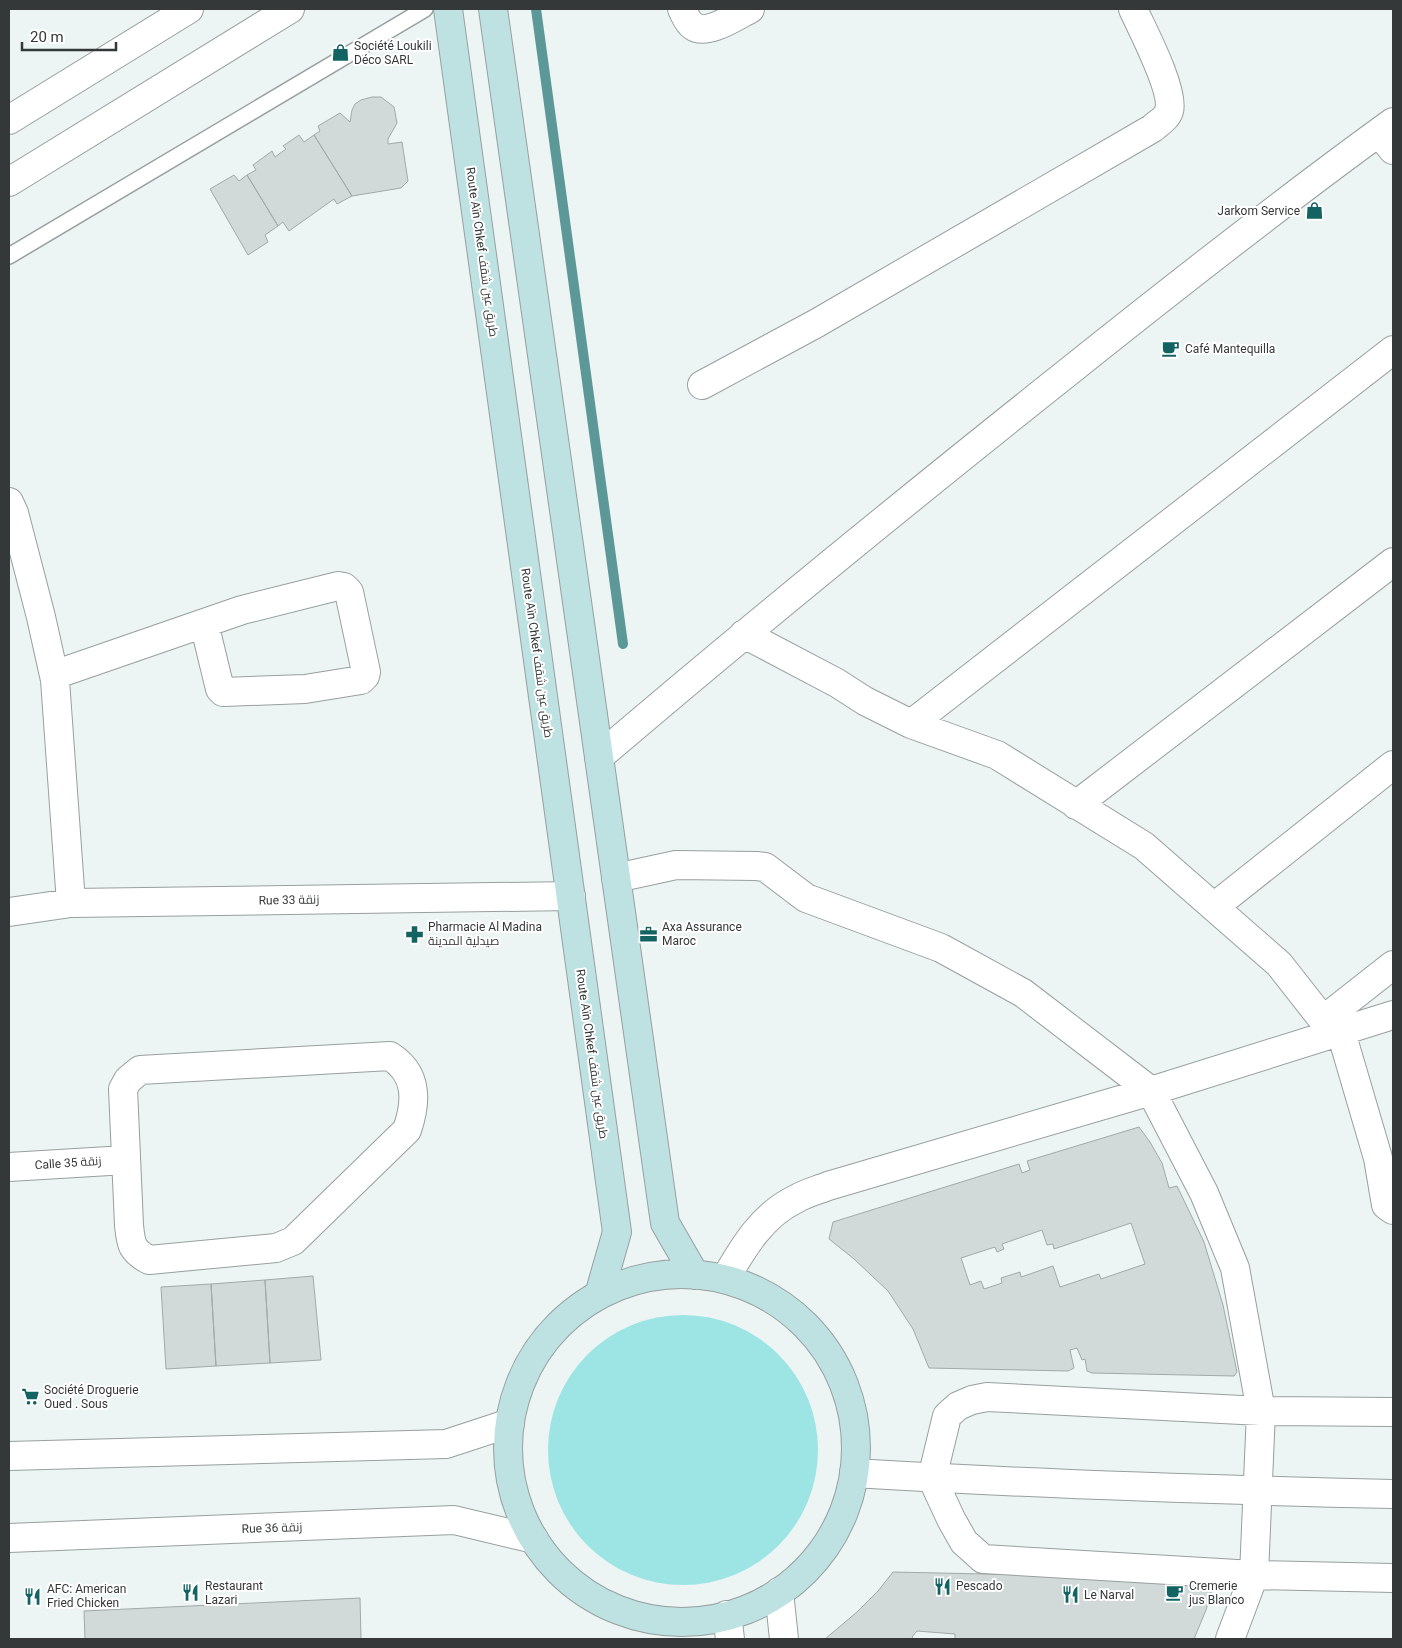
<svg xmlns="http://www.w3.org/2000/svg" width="1402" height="1648" font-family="Roboto,Cairo,sans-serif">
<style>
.green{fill:#9ce5e4}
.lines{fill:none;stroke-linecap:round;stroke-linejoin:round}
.stream{stroke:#5c9897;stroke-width:10}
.building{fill:#d1d9d9;stroke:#a1a9a9;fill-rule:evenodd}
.service-casing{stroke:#979f9f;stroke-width:18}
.minor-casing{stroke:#979f9f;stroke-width:30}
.tertiary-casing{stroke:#979f9f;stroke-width:30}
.secondary-casing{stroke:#979f9f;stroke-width:30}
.service{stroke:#fff;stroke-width:15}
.minor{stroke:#fff;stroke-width:28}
.tertiary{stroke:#fff;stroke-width:28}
.secondary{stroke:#bee2e2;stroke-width:28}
.labels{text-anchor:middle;stroke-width:4;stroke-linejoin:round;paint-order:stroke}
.poi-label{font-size:12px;fill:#353838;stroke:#fff;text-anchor:start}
.street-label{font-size:12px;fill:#353838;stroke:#fff}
</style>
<rect width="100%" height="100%" fill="#ecf4f4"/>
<path class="green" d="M548 1450a135 135 0 1 1 270 0a135 135 0 1 1-270 0Z"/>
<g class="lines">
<path class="stream" d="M 536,9 L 623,644"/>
</g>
<path class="building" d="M 372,97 L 381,97 L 394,107 L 397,123 L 388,139 L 388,144 L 402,142 L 408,181 L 401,188 L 352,196 L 314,135 L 320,131 L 318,126 L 340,113 L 350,122 L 352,110 L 355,104 L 361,100 Z
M 299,135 L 304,142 L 314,135 L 352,196 L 337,204 L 334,199 L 289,231 L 283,222 L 278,226 L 247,175 L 256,170 L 253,165 L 272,151 L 275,157 L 286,149 L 283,146 Z
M 234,175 L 239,181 L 247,175 L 278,226 L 265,235 L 268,242 L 248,255 L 210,189 Z
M 1139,1127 L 1150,1142 L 1162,1163 L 1169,1188 L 1177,1186 L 1204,1242 L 1223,1305 L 1237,1372 L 1234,1376 L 1092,1373 L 1087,1371 L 1085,1359 L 1082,1360 L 1077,1348 L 1070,1350 L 1074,1368 L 1068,1371 L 929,1368 L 913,1329 L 888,1291 L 854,1259 L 829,1239 L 833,1222 L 1019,1164 L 1022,1173 L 1030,1170 L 1027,1161 ZM 1131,1223 L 1145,1264 L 1101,1279 L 1099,1274 L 1060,1287 L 1053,1266 L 1021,1277 L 1020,1272 L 1001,1278 L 1002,1283 L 984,1289 L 981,1281 L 970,1285 L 961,1258 L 995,1247 L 997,1252 L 1004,1249 L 1002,1244 L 1042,1230 L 1047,1245 L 1053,1244 L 1054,1249 Z
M 313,1276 L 321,1360 L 270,1363 L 265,1280 Z
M 265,1280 L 270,1363 L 216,1366 L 211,1284 Z
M 211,1284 L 216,1366 L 166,1369 L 161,1287 Z
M 893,1572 L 1215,1579 L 1206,1610 L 1194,1639 L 955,1639 L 955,1634 L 917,1631 L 912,1637 L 914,1639 L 825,1639 L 857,1612 L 878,1591 Z
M 360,1598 L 361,1639 L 85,1639 L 84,1611 Z"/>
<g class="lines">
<defs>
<path id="service" d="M 9,256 L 425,9"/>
<path id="minor" d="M 682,9 C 685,15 687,22 693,26 C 707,36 736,16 750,9
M 9,120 L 189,9
M 1379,133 L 1393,150
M 9,182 L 290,9
M 702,385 L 817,323 L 1153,128 C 1158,123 1167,118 1169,111 C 1175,91 1142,29 1133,9
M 9,502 L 14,513 L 41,617 L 55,680 L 71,903
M 744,634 L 837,683 L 865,701 L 911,724 L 997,755 L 1144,846 L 1279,964 L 1323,1020 L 1341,1032 L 1378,1158 L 1386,1205 L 1393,1210
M 54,675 L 242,610 L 338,586 L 344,587 L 349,592 L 366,672 L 365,676 L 361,680 L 305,689 L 223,692 L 220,689 L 204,623
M 911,724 L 1393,350
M 599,757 C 756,623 916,493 1077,365 C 1181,282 1285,200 1393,122
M 1076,805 L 1393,562
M 616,878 L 676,865 L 756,866 L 765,867 L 806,898 L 941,948 L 1023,993 L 1151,1091 L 1204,1193 L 1235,1268 L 1261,1411 L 1254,1575 L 1230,1639
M 1214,907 L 1393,765
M 9,912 L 71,903 L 571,896
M 1323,1020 L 1393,965
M 390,1056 C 418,1074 417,1101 407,1130 L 293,1241 L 276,1248 L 149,1260 C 131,1250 131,1244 129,1225 L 123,1089 L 128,1080 L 140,1070 Z
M 9,1167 L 126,1160
M 725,1279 C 743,1248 762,1215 796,1199 C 806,1193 818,1190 828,1186 L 1151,1091 L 1393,1015
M 1393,1412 L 1261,1411 L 987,1397 L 972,1400 L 958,1406 L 947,1416 L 932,1478 L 951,1519 L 964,1542 L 983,1559 L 1254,1575 L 1393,1578
M 779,1592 L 784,1639
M 727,1615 L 730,1639"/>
<path id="tertiary" d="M 9,1456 L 446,1444 L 510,1423
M 854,1473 C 1034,1484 1214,1490 1393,1494
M 9,1538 L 454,1520 L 534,1539"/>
<path id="secondary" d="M 448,9 L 617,1232 L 599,1295
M 493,9 L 665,1223 L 695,1275
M508 1448a174 174 0 1 1 348 0a174 174 0 1 1-348 0Z"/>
</defs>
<use href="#service" class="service-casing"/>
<use href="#minor" class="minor-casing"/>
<use href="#tertiary" class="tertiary-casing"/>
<use href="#secondary" class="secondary-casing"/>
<use href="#service" class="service"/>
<use href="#minor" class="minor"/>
<use href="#tertiary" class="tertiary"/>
<use href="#secondary" class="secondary"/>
</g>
<defs>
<symbol id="shop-bare" viewBox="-9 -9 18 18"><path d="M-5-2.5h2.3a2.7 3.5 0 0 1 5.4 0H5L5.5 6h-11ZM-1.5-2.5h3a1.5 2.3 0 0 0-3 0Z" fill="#136363" stroke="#fff" stroke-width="2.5" paint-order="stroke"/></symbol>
<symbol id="cafe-bare" viewBox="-9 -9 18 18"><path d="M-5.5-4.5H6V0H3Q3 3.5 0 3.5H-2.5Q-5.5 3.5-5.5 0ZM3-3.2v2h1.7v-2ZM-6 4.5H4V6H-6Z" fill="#136363" stroke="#fff" stroke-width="2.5" paint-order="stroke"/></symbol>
<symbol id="pharmacy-bare" viewBox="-9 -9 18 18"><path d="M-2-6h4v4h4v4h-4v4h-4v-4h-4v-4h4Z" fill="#136363" stroke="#fff" stroke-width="2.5" paint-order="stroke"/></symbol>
<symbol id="office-bare" viewBox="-9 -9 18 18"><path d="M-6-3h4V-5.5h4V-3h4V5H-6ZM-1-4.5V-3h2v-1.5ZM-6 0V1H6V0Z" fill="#136363" stroke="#fff" stroke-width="2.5" paint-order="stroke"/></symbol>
<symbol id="supermarket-bare" viewBox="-9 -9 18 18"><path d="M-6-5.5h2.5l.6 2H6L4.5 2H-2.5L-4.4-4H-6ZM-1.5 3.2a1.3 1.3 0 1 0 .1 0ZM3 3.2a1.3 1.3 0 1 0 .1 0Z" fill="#136363" stroke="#fff" stroke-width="2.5" paint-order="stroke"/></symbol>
<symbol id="restaurant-bare" viewBox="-9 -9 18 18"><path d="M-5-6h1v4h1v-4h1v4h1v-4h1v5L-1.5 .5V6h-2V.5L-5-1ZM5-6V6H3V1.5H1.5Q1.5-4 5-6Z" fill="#136363" stroke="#fff" stroke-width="2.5" paint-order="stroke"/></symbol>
</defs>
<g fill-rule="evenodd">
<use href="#shop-bare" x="328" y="40" width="25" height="25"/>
<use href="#shop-bare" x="1302" y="198" width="25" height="25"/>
<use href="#cafe-bare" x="1158" y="336" width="25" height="25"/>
<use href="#pharmacy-bare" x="402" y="922" width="25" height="25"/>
<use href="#office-bare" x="636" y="922" width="25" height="25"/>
<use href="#supermarket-bare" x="18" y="1384" width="25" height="25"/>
<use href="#restaurant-bare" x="930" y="1574" width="25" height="25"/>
<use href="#restaurant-bare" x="178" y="1580" width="25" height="25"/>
<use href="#cafe-bare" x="1162" y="1580" width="25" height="25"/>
<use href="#restaurant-bare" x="1058" y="1582" width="25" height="25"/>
<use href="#restaurant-bare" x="20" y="1584" width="25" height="25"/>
</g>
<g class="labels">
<g class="poi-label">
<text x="354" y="50">Société Loukili<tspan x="354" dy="14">Déco SARL</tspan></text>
<text x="1300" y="215" text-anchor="end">Jarkom Service</text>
<text x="1185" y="353">Café Mantequilla</text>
<text x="428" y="931">Pharmacie Al Madina<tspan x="428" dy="14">صيدلية المدينة</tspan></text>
<text x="662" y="931">Axa Assurance<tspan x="662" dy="14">Maroc</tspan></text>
<text x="44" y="1394">Société Droguerie<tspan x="44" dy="14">Oued . Sous</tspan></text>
<text x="205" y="1590">Restaurant<tspan x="205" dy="14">Lazari</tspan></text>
<text x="956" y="1590">Pescado</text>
<text x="1189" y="1590">Cremerie<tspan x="1189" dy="14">jus Blanco</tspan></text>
<text x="47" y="1593">AFC: American<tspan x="47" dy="14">Fried Chicken</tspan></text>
<text x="1084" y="1599">Le Narval</text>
</g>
<g class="street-label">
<text transform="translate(482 252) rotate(82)" y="4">Route Aïn Chkef طريق عين شقف</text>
<text transform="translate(537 653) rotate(82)" y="4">Route Aïn Chkef طريق عين شقف</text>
<text transform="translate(289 900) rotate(-1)" y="4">Rue 33 زنقة</text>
<text transform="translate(592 1054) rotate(82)" y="4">Route Aïn Chkef طريق عين شقف</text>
<text transform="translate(68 1163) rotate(-4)" y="4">Calle 35 زنقة</text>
<text transform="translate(272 1528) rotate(-2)" y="4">Rue 36 زنقة</text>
</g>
</g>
<rect width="1402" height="1648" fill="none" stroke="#353838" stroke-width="20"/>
<path d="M22 42v8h94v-8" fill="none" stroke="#353838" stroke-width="2.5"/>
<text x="30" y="42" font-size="15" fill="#353838" stroke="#ffffff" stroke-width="4" paint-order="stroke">20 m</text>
</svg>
